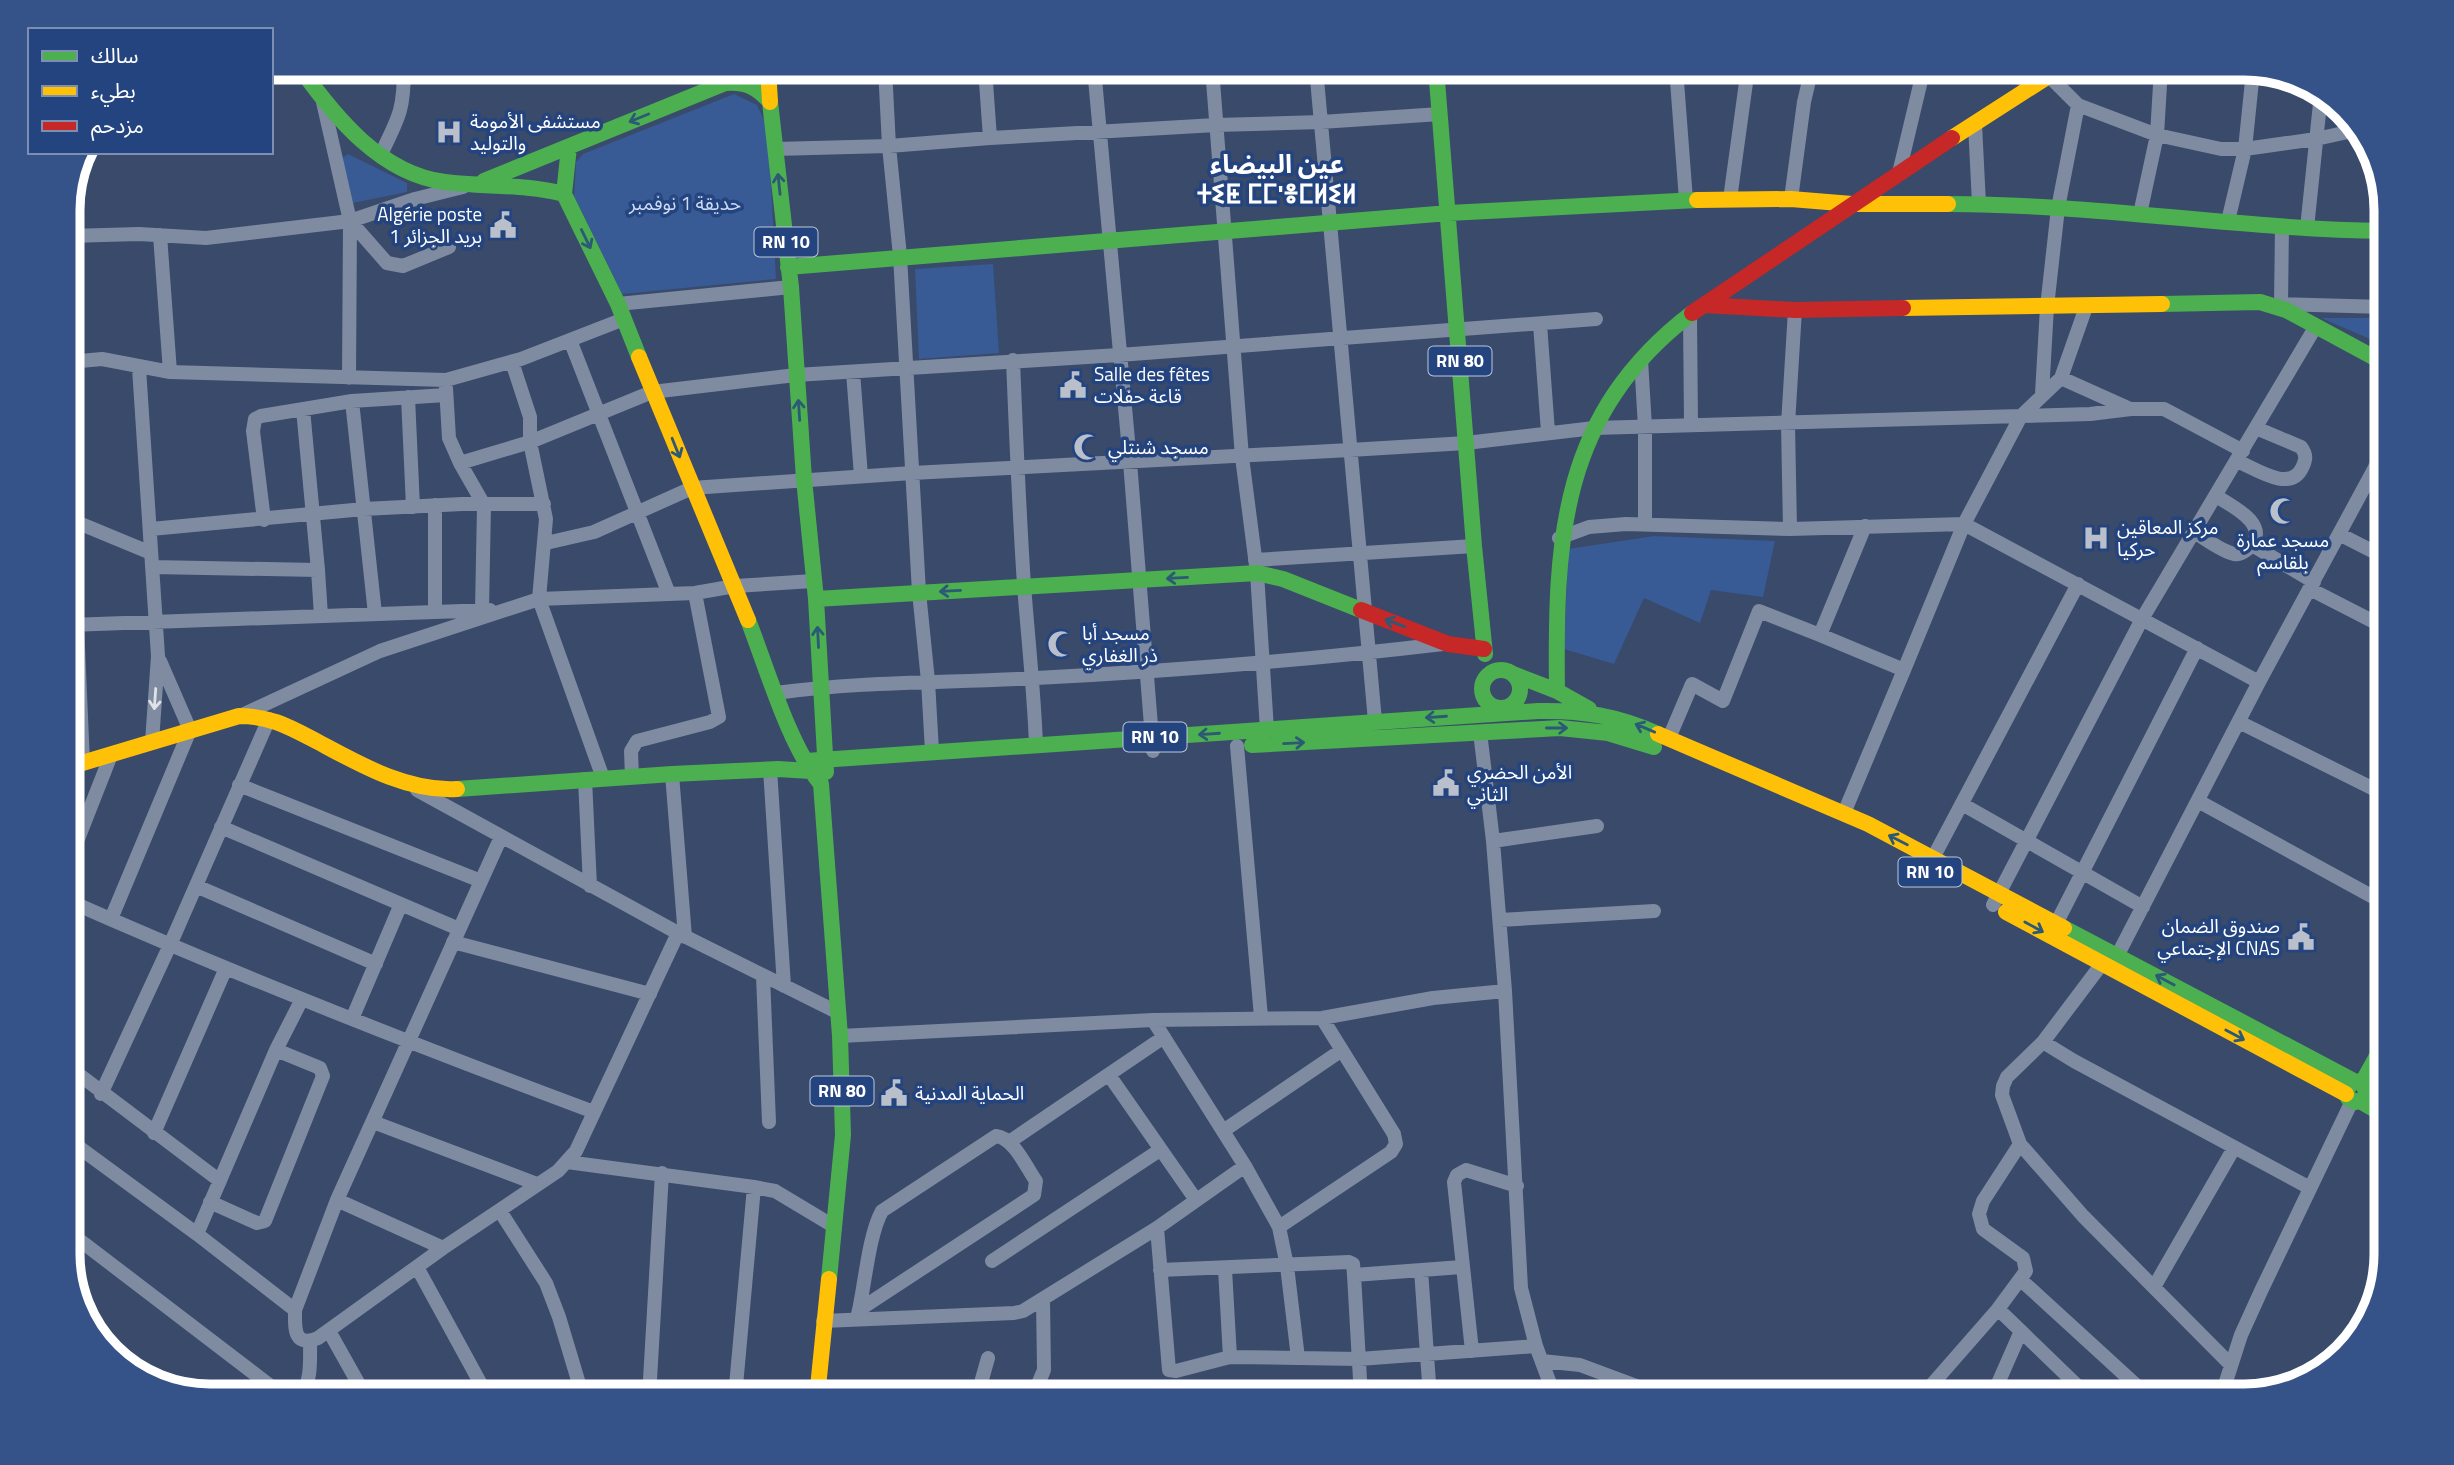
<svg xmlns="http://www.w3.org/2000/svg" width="2454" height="1465" font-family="'Titillium Web','Noto Sans Arabic','Noto Sans Tifinagh',sans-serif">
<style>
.green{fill:#385a95}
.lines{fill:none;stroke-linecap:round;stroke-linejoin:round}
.street{stroke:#7f8ba0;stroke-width:14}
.fast{stroke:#4caf50;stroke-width:16}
.slow{stroke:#ffc107;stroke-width:16}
.jam{stroke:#c62828;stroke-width:16}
.oneway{stroke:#2c5976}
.oneway2{stroke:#dfe2e7}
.labels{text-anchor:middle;stroke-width:7;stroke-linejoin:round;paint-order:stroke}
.shield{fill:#24447f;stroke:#bdc7d9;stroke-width:2}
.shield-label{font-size:18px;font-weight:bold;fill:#fff}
.poi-label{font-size:19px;fill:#fff;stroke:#24447f;text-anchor:start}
.park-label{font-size:19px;fill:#cddcf5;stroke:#24447f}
.district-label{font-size:26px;font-weight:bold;fill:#fff;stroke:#24447f}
.rim{fill:none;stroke:#fff;stroke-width:9}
</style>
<rect width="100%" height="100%" fill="#394a6a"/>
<path class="green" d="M 734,94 L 757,105 L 768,128 L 776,279 L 622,294 L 574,196 L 576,162 L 583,154 Z
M 348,154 L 407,183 L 407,192 L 353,203 L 342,158 Z
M 993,264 L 999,353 L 919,359 L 915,269 Z
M 2321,318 L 2385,318 L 2385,320 L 2377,342 Z
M 1654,536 L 1775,541 L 1763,597 L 1711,590 L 1700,623 L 1644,598 L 1614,664 L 1564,649 L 1568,549 Z"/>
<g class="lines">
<path class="street" d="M 885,68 L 889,146 L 900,256 L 919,592 L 928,681 L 932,751
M 985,68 L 990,138
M 1094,68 L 1130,462 L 1153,751
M 1212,68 L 1242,457 L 1257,573 L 1267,730
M 1316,68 L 1375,721
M 1676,68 L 1686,200
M 1976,68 L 2039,82
M 2049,76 L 2078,105
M 323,102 L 350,221 L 349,378
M 1975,124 L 1979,204
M 775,149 L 889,146 L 990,138 L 1216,125 L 1321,122 L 1440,114
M 381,154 C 399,117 404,110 404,68
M 1899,173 L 1924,68
M 1730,199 L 1748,68
M 1791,199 L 1804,102 L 1812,68
M 2140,214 L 2157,135 L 2161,68
M 350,221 L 387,263 L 403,266 L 449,247
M 2228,221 L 2245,149 L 2253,71
M 2307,228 L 2321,94
M 160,235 L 170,372 L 446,380 L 521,359 L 624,319
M 69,236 L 139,234 L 206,238 L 350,221 L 415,199 L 463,187
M 618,304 L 791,287
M 2278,304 L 2385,307
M 2281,305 L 2282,226
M 1690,316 L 1691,424
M 1540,324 L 1548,432
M 570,340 L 669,594
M 1013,360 C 1016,435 1019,510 1024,585 C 1028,638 1034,691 1036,745
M 1641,360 L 1645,427 L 1645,524
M 69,362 L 102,359 L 170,372
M 512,362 L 530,417 L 530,442 L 546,519 L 539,599 L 603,778
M 139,368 L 158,656 L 152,742
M 853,372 L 861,476
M 2061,378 L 2130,409
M 446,388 L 449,438 L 460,463 L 484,505 L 482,611
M 2042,394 L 2047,307 L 2058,208 L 2078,105 L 2157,135 L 2221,149 L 2245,149 L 2316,139 L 2357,130
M 408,397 L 413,507
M 352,401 L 375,614
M 303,409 L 318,570
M 2237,461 C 2256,469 2290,493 2302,468 C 2306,460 2307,455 2301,447 L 2256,428
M 460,463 L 530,442 L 652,392 L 796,375 L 1119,355 L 1596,319
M 69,519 L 151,553
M 264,520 L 253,431 L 255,419 L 261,416 L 352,401 L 446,395
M 1865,526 L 1820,635 L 1904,670 L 1964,524 L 2021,416 L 2090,414 L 2131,409 L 2164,409 L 2243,451
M 151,529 L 364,509 L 462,504 L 544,504
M 1790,529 L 1788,424 L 1795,310
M 2194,532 C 2206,539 2221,551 2234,554 C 2240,555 2244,552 2249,548 C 2272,525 2232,506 2216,496
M 2339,534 L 2386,558
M 1559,538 L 1589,527 L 1626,524 L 1790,529 L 1964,524 L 2259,682
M 546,543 L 594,532 L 692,488 L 912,473 L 1350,450 L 1466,443 L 1594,428 L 2021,416 L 2061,378 L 2086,307
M 2252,545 L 2314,582
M 1255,560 L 1474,546
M 152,567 L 318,570 L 321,616
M 2310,589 L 2386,628
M 435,612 L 435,505
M 77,624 L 83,763
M 69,625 L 490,610
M 776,693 C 862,681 949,683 1036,678 C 1172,671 1308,660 1443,644
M 244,714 L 380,651 L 539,599 L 695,593 L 735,586 L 813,581
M 2239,722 L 2386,795
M 1480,732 L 1493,841 L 1505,991 L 1521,1288 L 1536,1346 L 1555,1397
M 1669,738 L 1692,684 L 1723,701 L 1759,611 L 1820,635
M 1237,746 L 1261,1017
M 770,769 L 784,986
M 672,774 L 685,937
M 632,777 L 631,751 L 637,741 L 710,722 L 719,717 L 695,593
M 585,779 L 590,886
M 239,785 L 481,881
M 417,790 L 678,933 L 839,1013
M 2198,801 L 2386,904
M 1962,804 L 2143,907
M 1844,813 L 1904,670
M 221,827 L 459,929
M 501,837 L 337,1200 L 295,1310 C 295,1328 293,1348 318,1338 L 443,1248 L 558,1171 L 576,1151 L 678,933
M 1493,841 L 1597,826
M 1933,858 L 2078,584
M 69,862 L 111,755
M 196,886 L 376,964
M 69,901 C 241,977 417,1046 594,1112
M 1993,905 L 2142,619 L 2316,326
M 111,919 L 190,730 L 160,661
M 1500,920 L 1654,911
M 2057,922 L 2197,648
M 453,942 L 650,994
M 2114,962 L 2259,682 L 2386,447
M 2101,965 L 2043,1042 L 2074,1061 L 2310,1188
M 763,976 L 769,1122
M 352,1019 L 401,904
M 1153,1020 L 1245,1166 L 1279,1227 L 1287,1266 L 1298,1358 L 1359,1359 L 1536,1346
M 840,1036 L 1153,1020 L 1322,1018 L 1433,998 L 1505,991
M 2043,1042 L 2007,1077 L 2003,1086 L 2002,1095 L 2020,1144 L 2083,1216 L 2231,1365
M 69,1067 L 220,1181
M 1109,1075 L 1196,1200
M 101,1094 L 170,945 L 269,719
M 373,1122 L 537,1184
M 1223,1131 L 1342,1050
M 154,1133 L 226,968
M 69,1140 L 197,1234 L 295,1310
M 1009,1142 L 1164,1037
M 567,1162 L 754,1187 L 735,1397
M 754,1187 L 775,1191 L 835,1227
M 337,1200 L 443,1248
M 210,1202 L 257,1223 L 265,1221 L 323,1076 L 320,1068 L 276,1050
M 500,1211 L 546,1283 L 559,1317 L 583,1397
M 1279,1227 L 1391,1152 L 1396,1144 L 1394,1134 L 1322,1018
M 1157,1228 L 1169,1370 L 1176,1371 L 1230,1357 L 1298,1358
M 69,1232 L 285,1397
M 197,1234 L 276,1050 L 302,999
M 992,1261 L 1160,1150
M 418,1269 L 488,1397
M 1225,1269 L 1230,1357
M 1160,1270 L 1349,1262 L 1353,1264 L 1354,1275
M 1421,1270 L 1430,1397
M 2021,1280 L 2149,1397
M 2154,1287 L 2234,1148
M 1998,1309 L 2089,1397
M 857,1318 L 859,1310 C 865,1283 869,1234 882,1211 L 996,1136 C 1014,1138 1026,1167 1036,1181 L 1034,1195 L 859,1310
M 823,1321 L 1014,1313 L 1023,1311 L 1157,1228 L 1245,1166
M 329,1331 L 366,1397
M 1472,1351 L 1454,1182 L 1457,1175 L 1466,1170 L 1517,1186
M 1542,1361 L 1580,1365 L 1666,1397
M 300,1397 C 312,1382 310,1360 310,1341
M 649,1397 L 662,1173
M 977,1397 L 988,1358
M 1027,1397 L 1039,1382 L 1044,1370 L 1043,1299
M 1361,1397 L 1354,1275 L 1462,1267
M 1921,1397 L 1998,1309 L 2026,1271 L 2023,1258 L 1983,1229 L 1979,1214 L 1983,1201 L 2020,1144
M 1992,1397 L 2021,1331
M 2221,1397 L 2241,1335 L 2261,1291 L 2352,1101"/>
<path class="fast" d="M 300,68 C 335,117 381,174 445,182 C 485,187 525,184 564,194 L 618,304 L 639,357
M 1436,68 L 1474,546 L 1485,654
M 484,181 L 725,83 C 745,81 757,87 770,102 L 791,287 L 804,479 L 816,599 L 826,772
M 564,194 L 569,147
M 1948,204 C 2094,204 2239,229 2385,231
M 788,267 L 1449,213 L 1697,200
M 2162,304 L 2260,302 L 2286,310 L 2386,364
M 816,599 L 1257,573 L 1283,579 L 1361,610
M 748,620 C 767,668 789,746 821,784 L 840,1036 L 843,1135 L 829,1279
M1482 689a19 19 0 1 1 38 0a19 19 0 1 1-38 0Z
M 1513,674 L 1557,691 L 1589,709
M 1557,691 C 1555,539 1560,414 1692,313
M 1252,745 L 1560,728 L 1608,733 L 1654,747
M 806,761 L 1538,711 C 1582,710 1618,716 1658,734
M 457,789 L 672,774 L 778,769 L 810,771
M 2064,928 L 2354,1081 L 2362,1083 L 2367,1093 L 2363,1099 L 2356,1102 L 2348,1098 L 2346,1090 L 2354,1081
M 2362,1083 L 2386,1040
M 2360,1101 L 2386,1116"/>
<path class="slow" d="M 768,68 L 770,102
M 1952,138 L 2061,68
M 1697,200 L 1791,199 L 1852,204 L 1948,204
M 1903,308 L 2162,304
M 639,357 L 748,620
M 1658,734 L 1868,824 L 2064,928
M 69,767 L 239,716 C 272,716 291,728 320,743 C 361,765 408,792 457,789
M 2006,912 L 2346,1094
M 817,1397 L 829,1279"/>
<path class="jam" d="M 1704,305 L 1795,310 L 1903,308
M 1692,313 L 1952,138
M 1361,610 L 1448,644 L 1484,649"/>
</g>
<defs><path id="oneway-shaft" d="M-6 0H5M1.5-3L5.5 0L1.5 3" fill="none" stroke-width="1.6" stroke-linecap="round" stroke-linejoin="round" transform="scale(1.75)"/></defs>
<g class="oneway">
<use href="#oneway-shaft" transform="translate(639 118) rotate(158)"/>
<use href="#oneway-shaft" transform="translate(779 184) rotate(-96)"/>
<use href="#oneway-shaft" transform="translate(586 239) rotate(64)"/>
<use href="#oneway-shaft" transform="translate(799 410) rotate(-94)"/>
<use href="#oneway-shaft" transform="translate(676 448) rotate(68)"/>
<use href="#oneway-shaft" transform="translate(1177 578) rotate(177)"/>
<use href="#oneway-shaft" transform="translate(950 591) rotate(177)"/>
<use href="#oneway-shaft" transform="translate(1395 623) rotate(-159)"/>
<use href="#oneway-shaft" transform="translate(818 637) rotate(-93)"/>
<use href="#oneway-shaft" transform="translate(1436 717) rotate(176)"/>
<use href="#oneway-shaft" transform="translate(1557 728)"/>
<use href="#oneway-shaft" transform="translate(1645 728) rotate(-157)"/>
<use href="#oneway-shaft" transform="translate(1209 734) rotate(176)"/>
<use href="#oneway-shaft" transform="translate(1294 743) rotate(-3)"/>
<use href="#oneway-shaft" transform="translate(1898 840) rotate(-153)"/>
<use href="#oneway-shaft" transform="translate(2034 927) rotate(29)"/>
<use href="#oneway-shaft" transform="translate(2165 980) rotate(-152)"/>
<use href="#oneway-shaft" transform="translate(2235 1035) rotate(28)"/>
</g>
<use class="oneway2" href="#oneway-shaft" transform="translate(155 699) rotate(94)"/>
<defs>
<symbol id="hospital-bare" viewBox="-9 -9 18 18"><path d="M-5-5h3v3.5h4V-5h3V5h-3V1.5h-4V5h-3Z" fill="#bac0cb" stroke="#24447f" stroke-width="2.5" paint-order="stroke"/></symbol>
<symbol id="civic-bare" viewBox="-9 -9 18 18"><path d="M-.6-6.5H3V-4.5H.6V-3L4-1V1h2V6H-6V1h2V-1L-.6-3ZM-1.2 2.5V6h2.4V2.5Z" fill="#bac0cb" stroke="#24447f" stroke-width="2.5" paint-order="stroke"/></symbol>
<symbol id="mosque-bare" viewBox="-9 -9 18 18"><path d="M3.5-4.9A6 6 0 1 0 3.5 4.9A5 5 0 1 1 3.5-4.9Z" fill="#bac0cb" stroke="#24447f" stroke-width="2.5" paint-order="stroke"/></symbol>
</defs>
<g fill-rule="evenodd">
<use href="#hospital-bare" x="430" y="113" width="38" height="38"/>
<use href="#civic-bare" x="484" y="206" width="38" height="38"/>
<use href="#civic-bare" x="1054" y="366" width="38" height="38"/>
<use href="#mosque-bare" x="1068" y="428" width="38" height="38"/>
<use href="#mosque-bare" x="2264" y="492" width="38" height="38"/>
<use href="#hospital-bare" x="2077" y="519" width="38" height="38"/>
<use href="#mosque-bare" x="1042" y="625" width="38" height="38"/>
<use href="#civic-bare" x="1427" y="764" width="38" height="38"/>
<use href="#civic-bare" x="2282" y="918" width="38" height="38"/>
<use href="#civic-bare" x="875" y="1074" width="38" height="38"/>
</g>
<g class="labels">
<g class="shield">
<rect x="754.5" y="227.5" width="63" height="29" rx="5"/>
<rect x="1428.5" y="346.5" width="63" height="29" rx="5"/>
<rect x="1123.5" y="722.5" width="63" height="29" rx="5"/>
<rect x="1898.5" y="857.5" width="63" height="29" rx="5"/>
<rect x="810.5" y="1076.5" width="63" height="29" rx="5"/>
</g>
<g class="shield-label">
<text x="786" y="248">RN 10</text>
<text x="1460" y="367">RN 80</text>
<text x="1155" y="743">RN 10</text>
<text x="1930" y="878">RN 10</text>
<text x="842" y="1097">RN 80</text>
</g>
<g class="poi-label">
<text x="470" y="128">مستشفى الأمومة<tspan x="470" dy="22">والتوليد</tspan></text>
<text x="482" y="221" text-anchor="end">Algérie poste<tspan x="482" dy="22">1 بريد الجزائر</tspan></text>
<text x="1094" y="381">Salle des fêtes<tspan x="1094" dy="22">قاعة حفلات</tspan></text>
<text x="1108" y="454">مسجد شنتلي</text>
<text x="2117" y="534">مركز المعاقين<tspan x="2117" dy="22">حركيا</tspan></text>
<text x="2283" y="547" text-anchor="middle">مسجد عمارة<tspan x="2283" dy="22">بلقاسم</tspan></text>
<text x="1082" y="640">مسجد أبا<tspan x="1082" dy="22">ذر الغفاري</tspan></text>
<text x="1467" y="779">الأمن الحضري<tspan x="1467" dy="22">الثاني</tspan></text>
<text x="2280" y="933" text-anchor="end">صندوق الضمان<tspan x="2280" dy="22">الإجتماعي CNAS</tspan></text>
<text x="915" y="1100">الحماية المدنية</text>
</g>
<g class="park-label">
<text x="685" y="210">حديقة 1 نوفمبر</text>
</g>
<g class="district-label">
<text x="1277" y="173">عين البيضاء<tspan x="1277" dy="30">ⵜⵉⵟ ⵎⵎ'ⴻⵎⵍⵉⵍ</tspan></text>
</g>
</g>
<path d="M0 0H2454V1465H0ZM210 80H2244A130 130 0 0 1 2374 210V1254A130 130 0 0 1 2244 1384H210A130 130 0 0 1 80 1254V210A130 130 0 0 1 210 80Z" fill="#365389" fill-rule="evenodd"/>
<path class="rim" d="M210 80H2244A130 130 0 0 1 2374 210V1254A130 130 0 0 1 2244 1384H210A130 130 0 0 1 80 1254V210A130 130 0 0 1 210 80Z"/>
<rect x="28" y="28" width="245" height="126" fill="#24447f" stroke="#7c8fb2" stroke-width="2"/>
<rect x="42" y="51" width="35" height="10" fill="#4caf50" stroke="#7c8fb2" stroke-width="2"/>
<text x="91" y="63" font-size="21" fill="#ffffff">سالك</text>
<rect x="42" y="86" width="35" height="10" fill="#ffc107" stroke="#7c8fb2" stroke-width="2"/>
<text x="91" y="98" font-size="21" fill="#ffffff">بطيء</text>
<rect x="42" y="121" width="35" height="10" fill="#c62828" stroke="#7c8fb2" stroke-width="2"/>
<text x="91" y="133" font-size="21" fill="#ffffff">مزدحم</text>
</svg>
